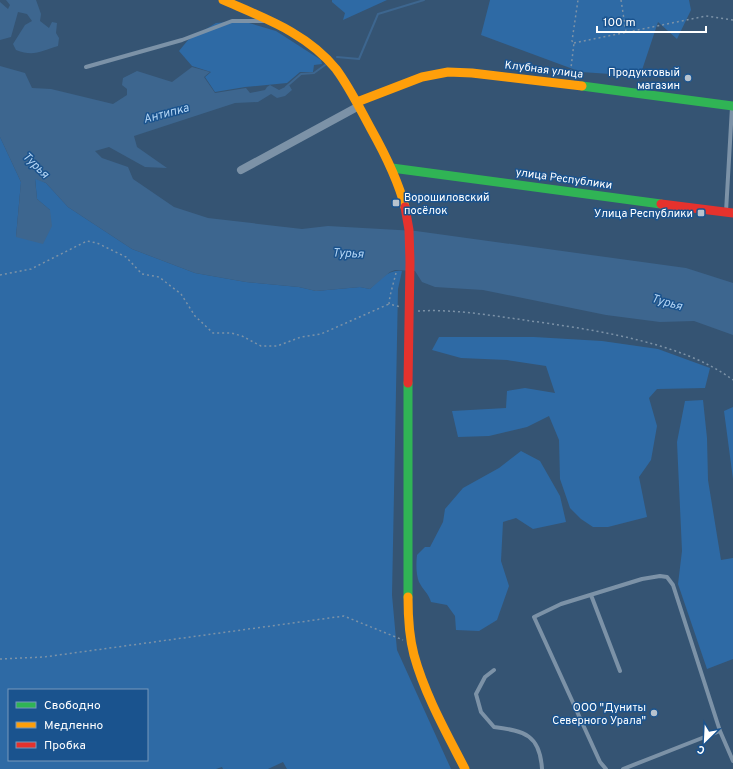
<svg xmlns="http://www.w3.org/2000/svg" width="733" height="769" font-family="Overpass,sans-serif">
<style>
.green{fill:#2e6aa5;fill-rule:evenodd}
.water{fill:#3d668f}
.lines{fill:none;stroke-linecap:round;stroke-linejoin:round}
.stream{stroke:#3d668f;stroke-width:2}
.path{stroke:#7c92a7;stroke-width:1.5;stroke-dasharray:2 3;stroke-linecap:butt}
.lane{stroke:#7c92a7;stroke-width:4}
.street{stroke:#7c92a7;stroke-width:8}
.fast{stroke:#30b455;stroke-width:9}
.slow{stroke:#ff9f0a;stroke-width:9}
.jam{stroke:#e5322d;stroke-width:9}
.poi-dot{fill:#b8c3ce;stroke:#1a538e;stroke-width:1.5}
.labels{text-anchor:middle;stroke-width:3;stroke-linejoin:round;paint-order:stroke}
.street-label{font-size:11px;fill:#fff;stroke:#1a538e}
.poi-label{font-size:11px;fill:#fff;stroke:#1a538e;text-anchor:end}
.water-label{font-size:12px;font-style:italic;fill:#b3d5f5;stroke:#1a538e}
</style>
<rect width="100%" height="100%" fill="#355473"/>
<path class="green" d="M 332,0 L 387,0 L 343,20 L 345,13 L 332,2 Z
M 490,0 L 689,0 L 691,10 L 677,39 L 658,22 L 640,76 L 581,72 L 481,35 Z
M 242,21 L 276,31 L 321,60 L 322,64 L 314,65 L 313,72 L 300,72 L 287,83 L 245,87 L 215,92 L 205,77 L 211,72 L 192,66 L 179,51 L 188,40 L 216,23 Z
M 0,137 L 21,182 L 16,237 L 50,210 L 37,199 L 35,178 L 46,183 L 68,207 L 132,249 L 195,273 L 246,282 L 299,287 L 316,291 L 360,287 L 370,289 C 379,281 388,269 402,271 L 398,289 L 392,595 L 397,650 L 451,769 L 287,769 L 283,762 L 268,769 L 223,769 L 222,767 L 216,769 L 0,769 ZM 9,690 L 147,690 L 147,760 L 9,760 Z
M 439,337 L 534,337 L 602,341 L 658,349 L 710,368 L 705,388 L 657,389 L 649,398 L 657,426 L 651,460 L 639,477 L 647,517 L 608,527 L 593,527 L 581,519 L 570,508 L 560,479 L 559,440 L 549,416 L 527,427 L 489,436 L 458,437 L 452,411 L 506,408 L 507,391 L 525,388 L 555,393 L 546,366 L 507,360 L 461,358 L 432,350 Z
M 703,400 L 707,438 L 708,480 L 721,560 L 733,558 L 733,659 L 707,669 L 678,584 L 682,551 L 677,442 L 685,401 Z
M 733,407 L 733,479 L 724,411 Z
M 521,451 L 540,461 L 560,496 L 566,522 L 533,529 L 516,518 L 503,522 L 501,561 L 509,586 L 497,620 L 479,631 L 456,630 L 455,616 L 447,605 L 431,602 C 429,594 423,590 419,582 C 416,574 416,564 417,555 L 425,547 L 430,547 L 443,522 L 445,509 L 463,488 L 499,468 Z"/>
<path class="water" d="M 6,0 L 36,0 L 41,14 L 40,21 L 49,28 L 52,22 L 57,23 L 56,33 L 59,38 L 58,46 C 41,51 34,57 16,50 L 13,44 L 25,25 L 32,21 L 27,14 L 18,12 L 11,37 L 0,40 L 0,2 L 8,9 L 10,5 Z
M 0,66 L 25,73 L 32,88 L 51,89 L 113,104 L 127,95 L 127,89 L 122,85 L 123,78 L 137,71 L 172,82 L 192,67 L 210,72 L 204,77 L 215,93 L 246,88 L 250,93 L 265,90 L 267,87 L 270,85 L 279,90 L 289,85 L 292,90 L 285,96 L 277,98 L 271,94 L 258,102 L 235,103 L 134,136 L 137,147 L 167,168 L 145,167 L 109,147 L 95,151 L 102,158 L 128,167 L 133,179 L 174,207 L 208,218 L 302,229 L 328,226 L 416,231 L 686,268 L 733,283 L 733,335 L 694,321 L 660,322 L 606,315 L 483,290 L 435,287 L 422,282 L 415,271 L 395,270 L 390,272 L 370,289 L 360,287 L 316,291 L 299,287 L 246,282 L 195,273 L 132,249 L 68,207 L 46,183 L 35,179 L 37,199 L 50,210 L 52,226 L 43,244 L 16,237 L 21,182 L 0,137 Z"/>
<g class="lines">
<path class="stream" d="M 337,57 L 359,59 L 378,14 L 424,0
M 286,87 L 301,74 L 314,73 L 325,65"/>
<path class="path" d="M 621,0 L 626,32
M 574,43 L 706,16 L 733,20
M 570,76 L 574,43 L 572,41 L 578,0
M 396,273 L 390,296 L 389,304 L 401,307
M 0,275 L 31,269 L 87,241 L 97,243 L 126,257 L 142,274 L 159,277 L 181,294 L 195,316 L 213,333 L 231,333 L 242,336 L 261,346 L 277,346 L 301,337 L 321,334 L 389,304
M 418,311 C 453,309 489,315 524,320 C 588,329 681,341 733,380
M 0,659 L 44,657 L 344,616 L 403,640"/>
<path class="lane" d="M 86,67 L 182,40 L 232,21 L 264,21
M 726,212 L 732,107
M 591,595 L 620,671
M 494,670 L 485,677 L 476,694 L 481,712 L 494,727 C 525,731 540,735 542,769
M 606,769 L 600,762 L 534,617 L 561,604 L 642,579 L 660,576 L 667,577 L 673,585 L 720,731 L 733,761
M 623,769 L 720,731"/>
<path class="street" d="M 241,170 L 359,106"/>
<path class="fast" d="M 582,86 L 733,106
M 392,168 L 661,204
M 408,597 L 408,383"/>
<path class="slow" d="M 223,0 C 264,18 307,33 336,69 C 350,88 360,109 371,129 C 385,154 398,180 405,207
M 357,102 L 422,77 L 448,72 L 472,73 L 582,86
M 408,597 C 408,616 409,636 414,655 C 425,695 446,732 465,769"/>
<path class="jam" d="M 661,204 L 733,213
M 405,207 L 409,230 L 410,262 L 408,383"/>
</g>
<g class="poi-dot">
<circle cx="688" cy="78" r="4"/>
<rect x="392" y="199" width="8" height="8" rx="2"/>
<rect x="697" y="209" width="8" height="8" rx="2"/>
<circle cx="654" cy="713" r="4"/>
</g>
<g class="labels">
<g class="street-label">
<text transform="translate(544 69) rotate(7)" y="4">Клубная улица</text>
<text transform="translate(564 178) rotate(8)" y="4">улица Республики</text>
</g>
<g class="poi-label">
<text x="680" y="76">Продуктовый<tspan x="680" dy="13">магазин</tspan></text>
<text x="404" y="201" text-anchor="start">Ворошиловский<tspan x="404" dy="13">посёлок</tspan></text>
<text x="693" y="217">Улица Республики</text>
<text x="646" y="711">ООО "Дуниты<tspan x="646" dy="13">Северного Урала"</tspan></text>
</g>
<g class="water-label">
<text transform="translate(166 113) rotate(-15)" y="4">Антипка</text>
<text transform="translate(36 165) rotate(44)" y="4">Турья</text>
<text transform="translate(348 253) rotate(3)" y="4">Турья</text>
<text transform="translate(667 302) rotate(16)" y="4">Турья</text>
</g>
</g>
<rect x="8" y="689" width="140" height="72" fill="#1a538e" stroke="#7698bb"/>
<rect x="16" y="702" width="20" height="6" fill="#30b455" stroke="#7698bb"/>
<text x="44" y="709" font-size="12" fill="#ffffff">Свободно</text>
<rect x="16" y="722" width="20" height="6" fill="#ff9f0a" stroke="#7698bb"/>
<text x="44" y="729" font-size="12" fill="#ffffff">Медленно</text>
<rect x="16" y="742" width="20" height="6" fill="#e5322d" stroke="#7698bb"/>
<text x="44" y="749" font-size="12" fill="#ffffff">Пробка</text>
<g transform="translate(705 741) rotate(204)" stroke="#1a538e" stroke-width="3" paint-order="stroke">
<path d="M0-3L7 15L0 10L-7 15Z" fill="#ffffff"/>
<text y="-6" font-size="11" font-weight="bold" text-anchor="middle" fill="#ffffff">С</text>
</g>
<path d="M597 26v6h109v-6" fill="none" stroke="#ffffff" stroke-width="2"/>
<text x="603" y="26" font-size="12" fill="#ffffff" stroke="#1a538e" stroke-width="3" paint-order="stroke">100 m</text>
</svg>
